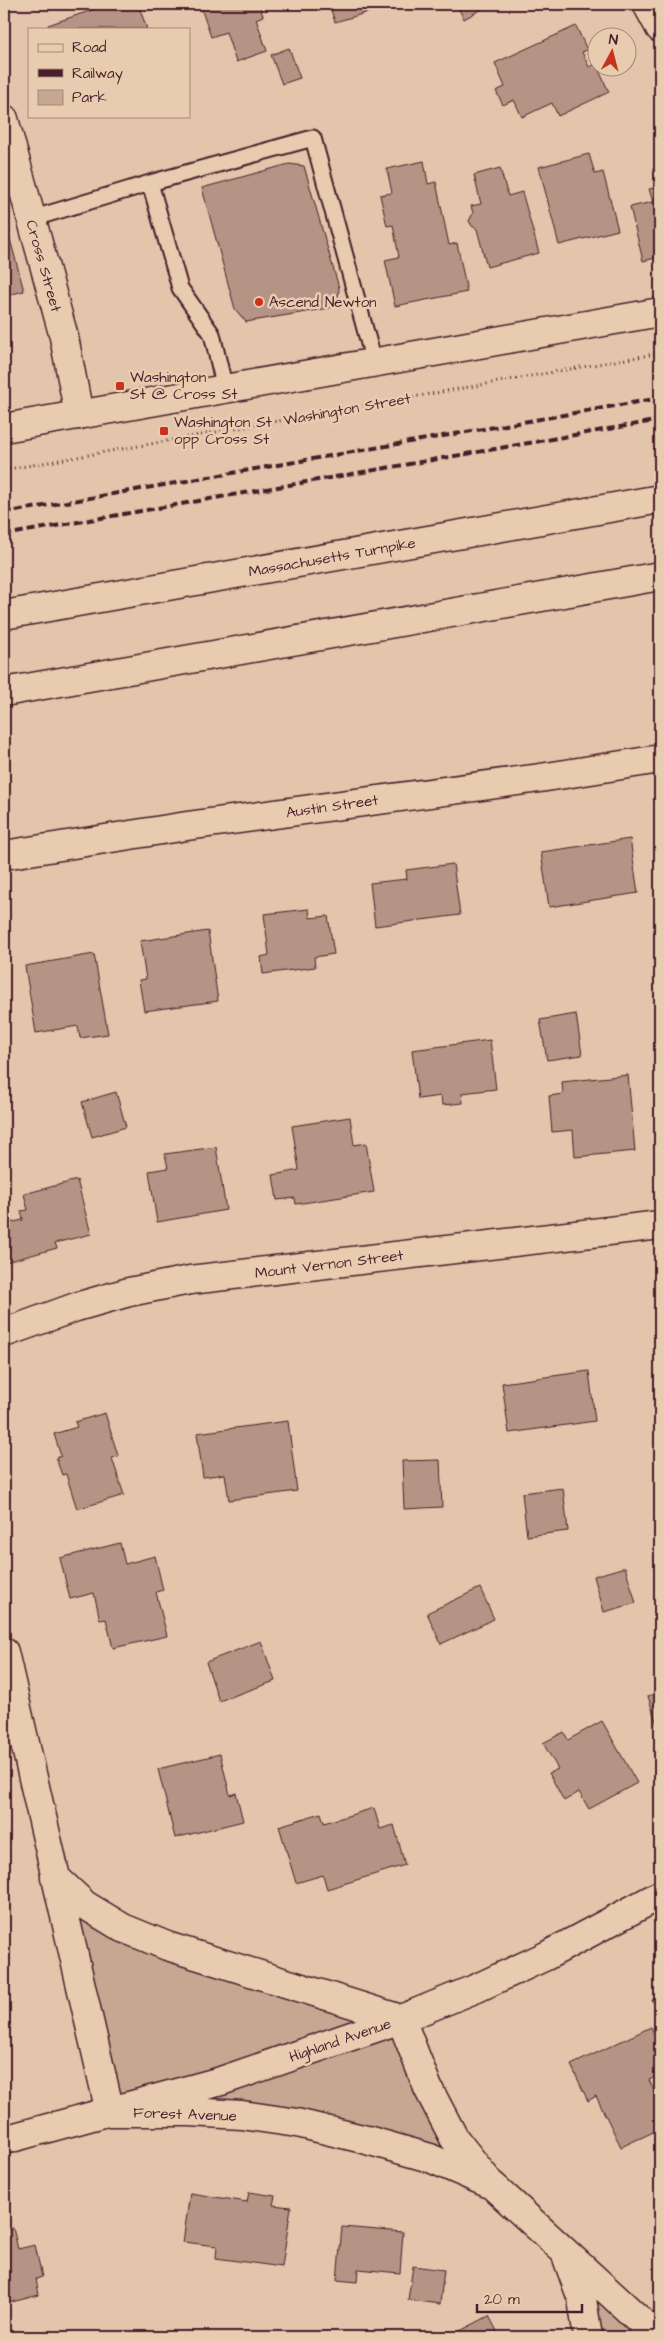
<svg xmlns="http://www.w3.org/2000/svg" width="664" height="2341" font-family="'Architects Daughter',sans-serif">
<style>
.green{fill:#c6a792;stroke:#88635e}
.building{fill:#b59485;stroke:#4a1f2b}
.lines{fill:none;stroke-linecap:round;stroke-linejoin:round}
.service-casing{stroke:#4a1f2b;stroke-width:19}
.minor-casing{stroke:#4a1f2b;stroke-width:31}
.secondary-casing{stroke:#4a1f2b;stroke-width:31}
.motorway-casing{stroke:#4a1f2b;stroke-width:31}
.path{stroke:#4a1f2b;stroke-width:3;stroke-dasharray:1 4;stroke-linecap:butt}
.service{stroke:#e8ccaf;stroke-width:15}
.minor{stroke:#e8ccaf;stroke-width:28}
.secondary{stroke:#e8ccaf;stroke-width:28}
.motorway{stroke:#e8ccaf;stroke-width:28}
.rail{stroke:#4a1f2b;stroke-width:4;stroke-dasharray:8 4;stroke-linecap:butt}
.poi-dot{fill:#c8321e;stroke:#e8ccaf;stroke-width:2}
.labels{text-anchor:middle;stroke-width:5;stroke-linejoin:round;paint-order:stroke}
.street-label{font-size:15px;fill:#4a1f2b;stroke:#e8ccaf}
.poi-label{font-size:15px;fill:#4a1f2b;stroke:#e8ccaf;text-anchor:start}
</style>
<rect width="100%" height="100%" fill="#e2c5aa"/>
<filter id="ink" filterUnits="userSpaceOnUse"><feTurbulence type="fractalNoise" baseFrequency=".02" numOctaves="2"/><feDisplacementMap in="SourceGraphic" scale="10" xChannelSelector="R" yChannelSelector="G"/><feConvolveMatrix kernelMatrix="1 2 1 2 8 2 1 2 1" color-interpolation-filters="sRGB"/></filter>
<g filter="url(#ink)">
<path class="green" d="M 55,1877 L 85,1905 L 401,2019 L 492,2185 L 367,2140 L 110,2112 Z
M 564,2251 L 658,2337 L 588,2337 Z"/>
<path class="building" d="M 110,4 L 138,4 L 147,29 L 49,29 L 48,25 Z
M 204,4 L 259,4 L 263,16 L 256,19 L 267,51 L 236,62 L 226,32 L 211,37 L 200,5 Z
M 329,4 L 366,4 L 369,12 L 335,22 Z
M 456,4 L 491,4 L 464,19 Z
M 576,26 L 587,50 L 582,52 L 589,67 L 596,64 L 609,92 L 558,116 L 552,103 L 522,117 L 514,100 L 503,105 L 496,91 L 505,87 L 495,63 Z
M 289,48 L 300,78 L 282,84 L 271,55 Z
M 589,154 L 595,174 L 603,172 L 618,230 L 559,245 L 539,167 Z
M 424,161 L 428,184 L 436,182 L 449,245 L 457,243 L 467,292 L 395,306 L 385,260 L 399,257 L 393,225 L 387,226 L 380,195 L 392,193 L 387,169 Z
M 289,164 L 304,166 L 339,288 L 338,297 L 330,308 L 246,322 L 235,309 L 202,188 Z
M 500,168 L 508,196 L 522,192 L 539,253 L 487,267 L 477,229 L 472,226 L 469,221 L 473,213 L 471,206 L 481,204 L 474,175 Z
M 660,187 L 660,257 L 643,261 L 630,207 L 653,202 L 649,189 Z
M 10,239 L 24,291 L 4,296 L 4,241 Z
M 630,839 L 638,893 L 549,907 L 541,852 Z
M 453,864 L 460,915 L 375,926 L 370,883 L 407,879 L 406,870 Z
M 309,909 L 310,918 L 328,916 L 334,954 L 314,957 L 315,967 L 263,974 L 261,957 L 269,955 L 264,914 Z
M 208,931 L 218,1001 L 144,1011 L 139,980 L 146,979 L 140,941 Z
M 94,954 L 108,1034 L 80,1038 L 78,1026 L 36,1033 L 25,966 Z
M 576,1014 L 582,1055 L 547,1060 L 540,1020 Z
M 490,1040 L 496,1089 L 462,1093 L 463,1103 L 442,1105 L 441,1096 L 418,1099 L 412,1050 Z
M 628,1075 L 635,1151 L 575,1157 L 573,1130 L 552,1132 L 549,1096 L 563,1094 L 562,1082 Z
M 116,1092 L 126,1127 L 92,1137 L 82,1102 Z
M 350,1117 L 354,1145 L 366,1143 L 374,1192 L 296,1204 L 295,1198 L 277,1200 L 273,1175 L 299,1170 L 292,1126 Z
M 216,1147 L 226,1210 L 157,1222 L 149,1171 L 168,1168 L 165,1154 Z
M 77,1180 L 91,1234 L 55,1243 L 57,1248 L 6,1262 L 4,1252 L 4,1224 L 23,1220 L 21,1211 L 28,1210 L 24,1194 Z
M 660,1337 L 660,1382 L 656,1338 Z
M 589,1371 L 595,1421 L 509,1433 L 502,1383 Z
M 105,1413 L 118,1456 L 112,1458 L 124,1495 L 77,1509 L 66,1474 L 62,1475 L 56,1458 L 61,1456 L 54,1434 L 77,1427 L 75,1422 Z
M 288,1421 L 297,1491 L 229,1500 L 225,1474 L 203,1477 L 197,1433 Z
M 440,1460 L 442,1507 L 404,1509 L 402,1461 Z
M 563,1488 L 568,1531 L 527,1536 L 522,1493 Z
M 120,1543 L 125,1564 L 155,1556 L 163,1590 L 156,1592 L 167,1636 L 113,1648 L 106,1619 L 100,1620 L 94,1593 L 70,1599 L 60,1558 Z
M 625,1567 L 636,1603 L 604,1612 L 594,1576 Z
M 480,1588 L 494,1619 L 441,1644 L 427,1613 Z
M 261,1641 L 275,1681 L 219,1701 L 206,1662 Z
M 660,1692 L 660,1735 L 648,1696 Z
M 602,1721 L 637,1783 L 589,1809 L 579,1792 L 564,1801 L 549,1773 L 558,1769 L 543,1743 L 564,1732 L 568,1740 Z
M 220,1754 L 230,1795 L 236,1793 L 243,1821 L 175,1838 L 158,1769 Z
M 374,1808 L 380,1829 L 394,1825 L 405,1865 L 327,1889 L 323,1875 L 296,1883 L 279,1826 L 321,1813 L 324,1823 Z
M 660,1994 L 660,2013 L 652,2000 Z
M 651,2027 L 660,2047 L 660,2075 L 649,2080 L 660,2103 L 660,2129 L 621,2147 L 596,2096 L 588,2101 L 571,2065 Z
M 249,2192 L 275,2196 L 273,2205 L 291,2207 L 282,2267 L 216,2258 L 217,2246 L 183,2242 L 190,2193 L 247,2202 Z
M 4,2225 L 5,2230 L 13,2228 L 18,2249 L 35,2245 L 42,2277 L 36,2279 L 39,2295 L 4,2304 Z
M 342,2227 L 403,2232 L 400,2273 L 358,2269 L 357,2282 L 337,2280 Z
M 413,2266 L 444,2270 L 440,2304 L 408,2300 Z
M 489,2316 L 500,2337 L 458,2337 L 456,2333 Z"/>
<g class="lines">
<defs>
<path id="service" d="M 150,183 L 313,138 L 374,362
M 31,219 L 150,183 L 180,288 L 212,334 L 225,389"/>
<path id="minor" d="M 647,4 L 660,28
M 4,119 L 64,337 L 79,415
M 4,1333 L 76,1307 L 129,1292 L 190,1280 L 660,1225
M 4,1652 L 110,2112 L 190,2112 L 242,2115 L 297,2123 L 367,2140 L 430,2158 L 492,2185 L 658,2337
M 55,1877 L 85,1905 L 123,1928 L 167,1946 L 401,2019 L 428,2088 L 454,2138 L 488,2181
M 4,2140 L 221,2081 L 401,2019 L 477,1988 L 546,1956 L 660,1895
M 566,2255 L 582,2299 L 588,2337"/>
<path id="secondary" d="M 4,428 L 660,312
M 4,855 L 187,826 L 540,778 L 660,759"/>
<path id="motorway" d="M 4,615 L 660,499
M 4,692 L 660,576"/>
</defs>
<use href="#service" class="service-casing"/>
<use href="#minor" class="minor-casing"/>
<use href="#secondary" class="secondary-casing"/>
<use href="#motorway" class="motorway-casing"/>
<path class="path" d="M 4,470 L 660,353"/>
<use href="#service" class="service"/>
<use href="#minor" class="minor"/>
<use href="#secondary" class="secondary"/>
<use href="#motorway" class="motorway"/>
<path class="rail" d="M 4,513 L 660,398
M 4,535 L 660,420"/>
</g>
</g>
<g class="poi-dot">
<circle cx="259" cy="302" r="5"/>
<rect x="115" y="381" width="10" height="10" rx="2.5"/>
<rect x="159" y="426" width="10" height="10" rx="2.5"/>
</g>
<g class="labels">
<g class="street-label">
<text transform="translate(44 266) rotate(74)" y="5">Cross Street</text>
<text transform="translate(347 409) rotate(-10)" y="5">Washington Street</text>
<text transform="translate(332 557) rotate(-10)" y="5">Massachusetts Turnpike</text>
<text transform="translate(332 806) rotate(-8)" y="5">Austin Street</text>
<text transform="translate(329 1264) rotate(-7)" y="5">Mount Vernon Street</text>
<text transform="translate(340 2040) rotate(-19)" y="5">Highland Avenue</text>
<text transform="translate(185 2114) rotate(2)" y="5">Forest Avenue</text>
</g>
<g class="poi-label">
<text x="269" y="307">Ascend Newton</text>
<text x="130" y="382">Washington<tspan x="130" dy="17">St @ Cross St</tspan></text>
<text x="174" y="427">Washington St<tspan x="174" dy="17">opp Cross St</tspan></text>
</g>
</g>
<rect width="664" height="2341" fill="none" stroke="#e8ccaf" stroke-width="20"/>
<rect x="10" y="10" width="644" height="2321" fill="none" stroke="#4a1f2b" stroke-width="2" filter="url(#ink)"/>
<rect x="28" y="28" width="162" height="90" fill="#e8ccaf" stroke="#a9877a"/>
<rect x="38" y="44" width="25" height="8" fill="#e8ccaf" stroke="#a9877a"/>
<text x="72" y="52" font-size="15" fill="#4a1f2b">Road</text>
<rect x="38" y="69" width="25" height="8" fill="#4a1f2b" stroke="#a9877a"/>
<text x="72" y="78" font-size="15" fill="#4a1f2b">Railway</text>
<rect x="38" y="90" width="25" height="15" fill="#c6a792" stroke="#a9877a"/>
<text x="72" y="102" font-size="15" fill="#4a1f2b">Park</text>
<g transform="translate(612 52) rotate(7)"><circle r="24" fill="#e8ccaf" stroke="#a9877a"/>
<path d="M0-4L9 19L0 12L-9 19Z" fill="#c8321e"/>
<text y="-8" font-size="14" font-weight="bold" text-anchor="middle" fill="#4a1f2b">N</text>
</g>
<path d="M477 2304v8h105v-8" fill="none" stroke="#4a1f2b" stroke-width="2.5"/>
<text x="484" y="2304" font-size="15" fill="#4a1f2b" stroke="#e8ccaf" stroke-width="4" paint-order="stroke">20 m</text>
</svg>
